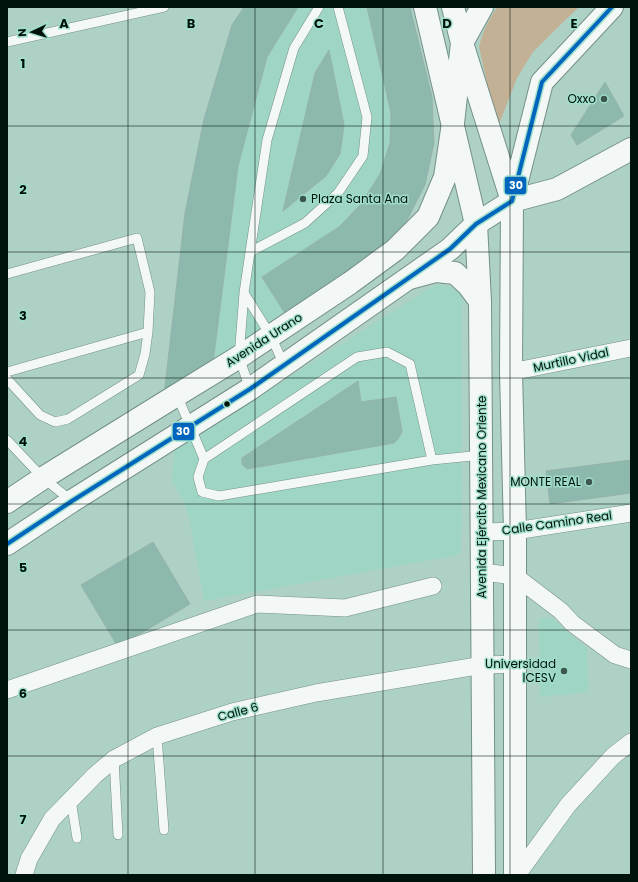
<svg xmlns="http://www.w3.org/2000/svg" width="638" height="882" font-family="Poppins,sans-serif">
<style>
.built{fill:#9ed5c5}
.green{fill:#c3b196}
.building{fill:#8cb8ad;stroke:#97b3aa}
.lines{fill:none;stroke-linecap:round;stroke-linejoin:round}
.lane-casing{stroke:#749088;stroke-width:10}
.street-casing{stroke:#749088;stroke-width:18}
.secondary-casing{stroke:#749088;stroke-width:24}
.primary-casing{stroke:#749088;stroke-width:24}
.lane{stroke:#f3f8f6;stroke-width:9}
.street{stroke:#f3f8f6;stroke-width:17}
.secondary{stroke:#f3f8f6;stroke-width:22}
.primary{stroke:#f3f8f6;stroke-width:22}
.bus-1-casing{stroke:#a0dfcc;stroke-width:7}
.bus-1{stroke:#0065bd;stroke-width:4}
.grid{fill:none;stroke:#00120c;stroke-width:1;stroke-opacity:0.55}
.poi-dot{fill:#3d554d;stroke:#a0dfcc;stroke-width:1.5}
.bus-dot{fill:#00120c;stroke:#a0dfcc;stroke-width:1.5}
.labels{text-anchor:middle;stroke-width:3;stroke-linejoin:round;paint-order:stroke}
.poi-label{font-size:12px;fill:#00120c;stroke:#a0dfcc;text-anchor:end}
.street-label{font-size:12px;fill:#00120c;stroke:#a0dfcc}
.grid-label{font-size:13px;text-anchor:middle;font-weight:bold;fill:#00120c;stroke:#a0dfcc;stroke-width:3;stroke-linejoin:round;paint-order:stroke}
.line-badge{stroke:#a0dfcc;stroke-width:1.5}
.badge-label{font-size:11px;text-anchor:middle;font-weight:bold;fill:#fff}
</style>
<rect width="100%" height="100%" fill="#aed1c6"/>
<path class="built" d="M 244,7 L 410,7 L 432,97 L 434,143 L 371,261 L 164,395 L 185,213 L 204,119 L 232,25 Z
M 435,285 L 452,287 L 462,297 L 461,553 L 452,556 L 204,601 L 190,521 L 183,498 L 172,482 L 174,450 Z
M 552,618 L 587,649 L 588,692 L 540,697 L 539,619 Z"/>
<path class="green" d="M 497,7 L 579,7 L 554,31 L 533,52 L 517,78 L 500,122 L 496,123 L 479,47 C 483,31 488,21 497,7 Z"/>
<path class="building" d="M 244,7 L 298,7 L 267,57 L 238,166 L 213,363 L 164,395 L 185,213 L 204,119 L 232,25 Z
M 367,7 L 410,7 L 432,97 L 434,143 L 425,185 L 405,224 L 371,261 L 286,315 L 262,277 L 339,227 L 361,204 L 380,174 L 390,143 L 391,113 Z
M 329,50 L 344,125 L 340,154 L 326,176 L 283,211 L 315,73 Z
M 605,82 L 624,116 L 577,145 L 571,135 Z
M 358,381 L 361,402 L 396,397 L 402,432 L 398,439 L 394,443 L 247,469 L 242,464 L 242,458 Z
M 631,460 L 631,493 L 550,504 L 546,471 Z
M 153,542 L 190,604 L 118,647 L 81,585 Z"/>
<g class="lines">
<defs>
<path id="lane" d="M 7,42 L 164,7
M 250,252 L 305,223 L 338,193 L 363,156 L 367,117 L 338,7
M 7,274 L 137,238 L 150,292 L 148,332 L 145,354 L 139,375 L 68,419 L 55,422 L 40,415 L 7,379
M 244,293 L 271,336 L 284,365
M 7,372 L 148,332
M 250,389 L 239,357 L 244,293 L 250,252 L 267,140 L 294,48 L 319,7
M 177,395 L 204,459
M 7,440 L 43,478 L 72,501
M 432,460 L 410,364 L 387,352 L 357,357 L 204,459 L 198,477 L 202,492 L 219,496 L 432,460 L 482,455
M 157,736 L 164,830
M 114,759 L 118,835
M 71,800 L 77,838"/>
<path id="street" d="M 511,372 L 631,348
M 482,532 L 515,531 L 631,513
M 482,572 L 515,576 L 561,611 L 572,623 L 615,655 L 631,660
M 7,690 L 257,604 L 345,608 L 433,586
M 24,875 L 29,859 L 52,819 L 95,775 L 114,759 L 157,736 L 232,712 L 316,693 L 483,665 L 515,664
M 517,875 L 568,805 L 613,756 L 631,742"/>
<path id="secondary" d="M 512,201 L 557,189 L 631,149
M 7,502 L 43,478 L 177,395 L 239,357 L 350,283 L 395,250 L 428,217 L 445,177 L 453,123 L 462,43 L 482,7
M 7,544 L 72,501 L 250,389 L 450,249 L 476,224 L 512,201 L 542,82 L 612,7"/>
<path id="primary" d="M 425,7 L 476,224 L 480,301 L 484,875
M 453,7 L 462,43 L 512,201 L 511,372 L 515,531 L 515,875
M 410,278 L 436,271 L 455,273 L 468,285 L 480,301"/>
</defs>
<use href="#lane" class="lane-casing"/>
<use href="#street" class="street-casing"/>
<use href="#secondary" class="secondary-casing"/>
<use href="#primary" class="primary-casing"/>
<use href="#lane" class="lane"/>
<use href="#street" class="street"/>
<use href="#secondary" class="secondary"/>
<use href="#primary" class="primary"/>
<defs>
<path id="bus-1" d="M 7,544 L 72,501 L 250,389 L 450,249 L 476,224 L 512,201 L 542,82 L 612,7"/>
</defs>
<use href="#bus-1" class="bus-1-casing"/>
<use href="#bus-1" class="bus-1"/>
</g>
<path class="grid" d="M 128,7 L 128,875M 255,7 L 255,875M 383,7 L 383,875M 510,7 L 510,875M 7,126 L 631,126M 7,252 L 631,252M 7,378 L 631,378M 7,504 L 631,504M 7,630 L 631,630M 7,756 L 631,756"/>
<g class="poi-dot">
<circle cx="604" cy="99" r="4"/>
<circle cx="303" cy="199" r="4"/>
<circle cx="589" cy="482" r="4"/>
<circle cx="564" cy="671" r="4"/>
</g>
<circle class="bus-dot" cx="227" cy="404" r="3.5"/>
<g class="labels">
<g class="poi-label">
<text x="596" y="103">Oxxo</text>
<text x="311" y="203" text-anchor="start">Plaza Santa Ana</text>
<text x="581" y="486">MONTE REAL</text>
<text x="556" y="668">Universidad<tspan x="556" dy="14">ICESV</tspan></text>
</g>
<g class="street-label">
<text transform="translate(264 340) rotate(-33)" y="4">Avenida Urano</text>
<text transform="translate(571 360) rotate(-12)" y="4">Murtillo Vidal</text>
<text transform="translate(482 497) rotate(-90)" y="4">Avenida Ejército Mexicano Oriente</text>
<text transform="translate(557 523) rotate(-8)" y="4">Calle Camino Real</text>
<text transform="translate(238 712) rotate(-15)" y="4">Calle 6</text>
</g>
</g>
<g class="grid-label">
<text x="64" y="28">A</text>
<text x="191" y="28">B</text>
<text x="319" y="28">C</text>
<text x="447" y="28">D</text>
<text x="574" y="28">E</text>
<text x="23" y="68">1</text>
<text x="23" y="194">2</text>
<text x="23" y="320">3</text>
<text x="23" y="446">4</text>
<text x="23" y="572">5</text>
<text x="23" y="698">6</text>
<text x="23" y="824">7</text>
</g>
<g class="line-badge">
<rect x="504" y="176" width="23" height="19" rx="4" fill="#0065bd"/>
<rect x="172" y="422" width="23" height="19" rx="4" fill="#0065bd"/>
</g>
<g class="badge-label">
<text x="516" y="189">30</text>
<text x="183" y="435">30</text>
</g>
<rect width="638" height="882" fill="none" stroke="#00120c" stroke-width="16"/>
<g transform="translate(32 32) rotate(266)" stroke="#a0dfcc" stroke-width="3" paint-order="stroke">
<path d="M0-3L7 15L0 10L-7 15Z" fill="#00120c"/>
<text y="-6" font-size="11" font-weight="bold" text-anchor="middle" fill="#00120c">N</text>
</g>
</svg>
